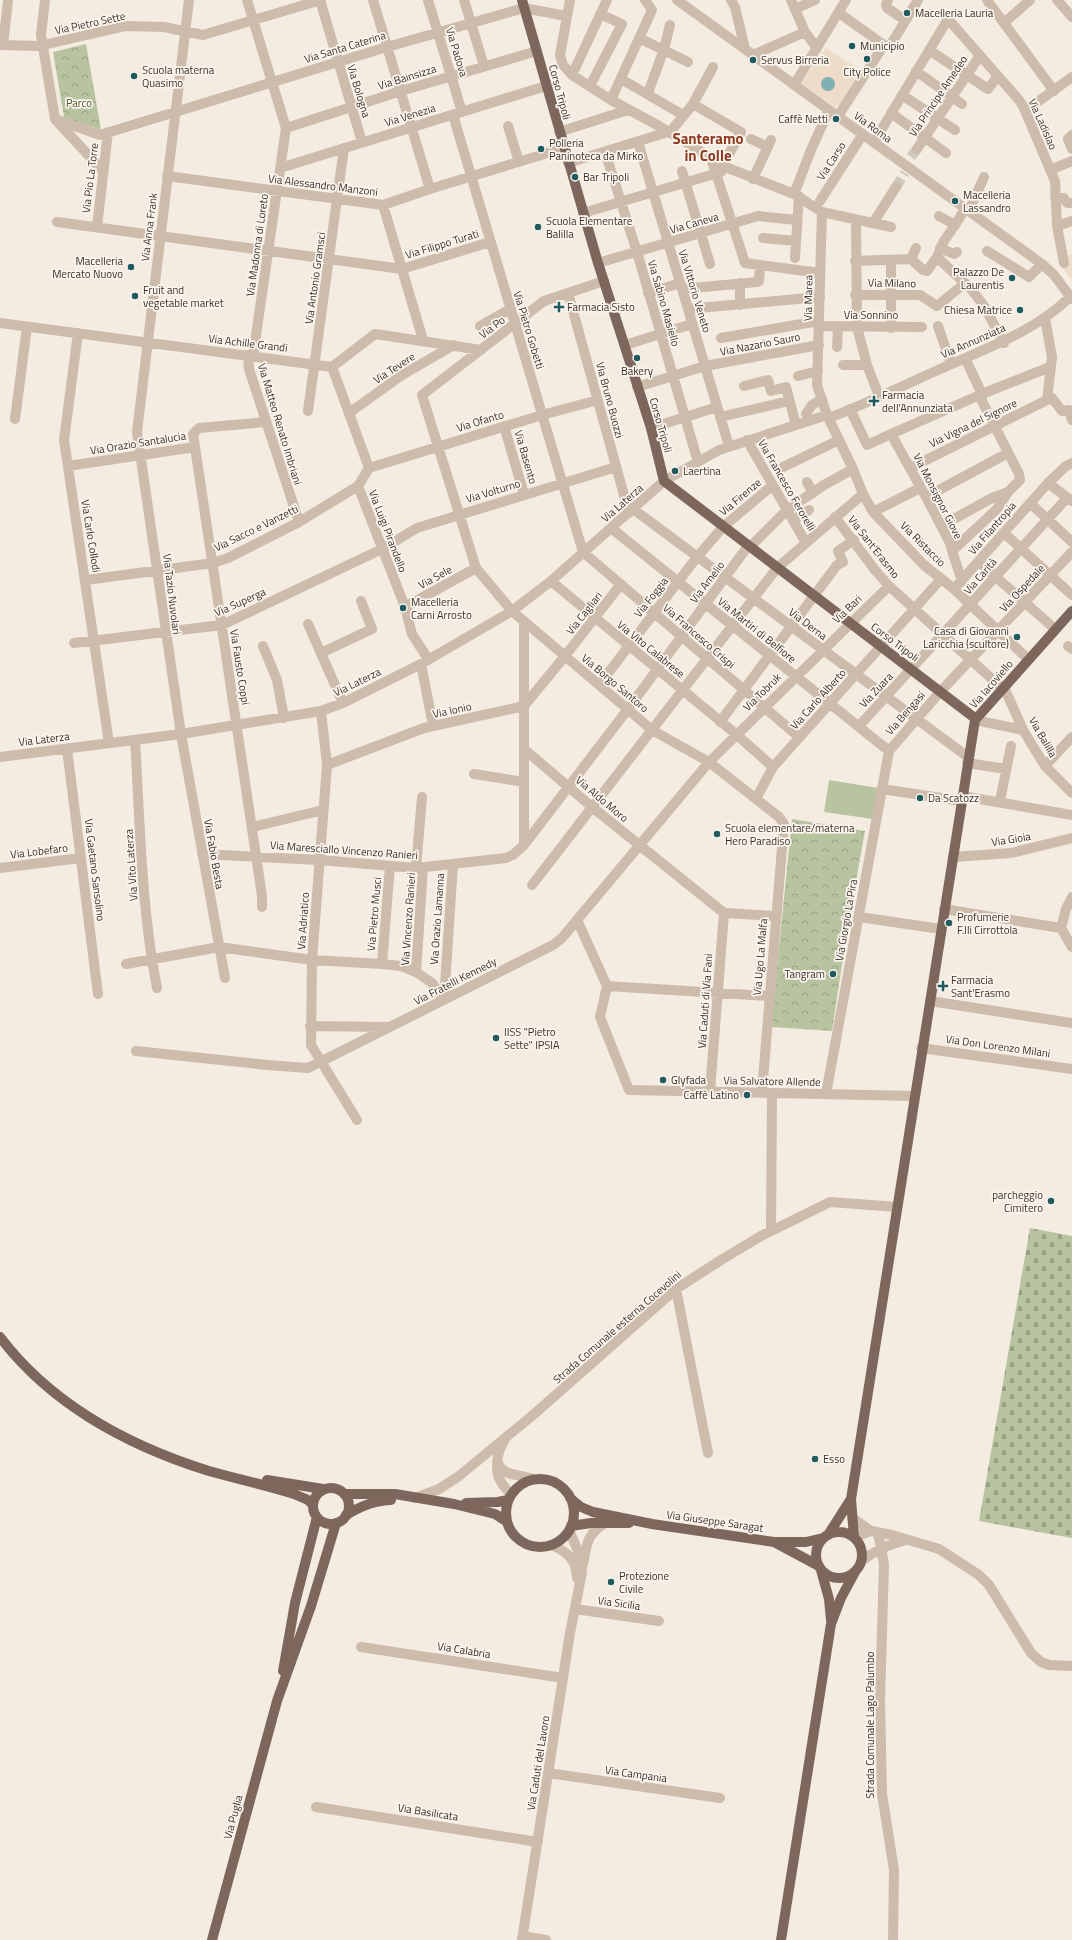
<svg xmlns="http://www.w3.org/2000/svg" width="1072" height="1940" font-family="'Titillium Web',sans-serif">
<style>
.cemetery{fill:url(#cemetery-stones)}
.park{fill:url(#park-crowns)}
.pitch{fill:#b8c4a0}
.plaza{fill:#ecdcc8}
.water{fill:#7fb0b2}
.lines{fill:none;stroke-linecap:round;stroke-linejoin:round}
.minor-tunnel{stroke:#cfc6bd;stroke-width:10;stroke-dasharray:10 5;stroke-linecap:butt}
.minor{stroke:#cdbbac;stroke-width:10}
.major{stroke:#7d675c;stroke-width:10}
.poi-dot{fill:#1f5a5e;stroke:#fbf5ee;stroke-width:1.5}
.labels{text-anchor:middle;stroke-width:3.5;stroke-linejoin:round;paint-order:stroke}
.poi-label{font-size:11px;fill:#3b302b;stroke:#fbf5ee;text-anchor:start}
.street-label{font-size:11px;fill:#3b302b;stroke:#fbf5ee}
.park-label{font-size:11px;fill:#4a5a2e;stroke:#fbf5ee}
.district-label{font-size:15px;font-weight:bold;fill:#8c3b22;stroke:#fbf5ee}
</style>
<defs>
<pattern id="cemetery-stones" width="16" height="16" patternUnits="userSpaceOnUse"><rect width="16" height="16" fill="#b8c4a0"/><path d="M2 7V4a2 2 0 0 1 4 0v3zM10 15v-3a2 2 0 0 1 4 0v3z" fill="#97a083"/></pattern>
<pattern id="park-crowns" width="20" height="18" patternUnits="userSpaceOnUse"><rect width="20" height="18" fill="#b8c4a0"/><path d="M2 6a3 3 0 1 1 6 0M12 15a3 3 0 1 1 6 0" fill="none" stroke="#97a083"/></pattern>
</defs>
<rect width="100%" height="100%" fill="#f4ebe1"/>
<path class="cemetery" d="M 1030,1228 L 1072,1236 L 1072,1538 L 979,1521 Z"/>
<path class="park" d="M 86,44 L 101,130 L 64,117 L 53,52 Z
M 792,819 L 865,831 L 847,931 L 832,1031 L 771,1027 Z"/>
<path class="pitch" d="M 829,780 L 878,788 L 873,819 L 824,812 Z"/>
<path class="plaza" d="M 826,48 L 862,71 L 842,104 L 834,106 L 801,83 Z
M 1069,255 L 1072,255 L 1072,280 L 1063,268 L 1067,263 Z"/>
<path class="water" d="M821 84a7 7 0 1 1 14 0a7 7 0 1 1-14 0Z"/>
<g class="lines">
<path class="minor-tunnel" d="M 911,157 L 917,149
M 896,187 L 905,173"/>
<path class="minor" d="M 45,0 L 41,35 L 55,119 L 103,171
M 189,0 L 137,432 L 181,734 L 225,978
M 247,0 L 286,128 L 253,356
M 320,0 L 362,142
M 373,0 L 430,189
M 428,0 L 462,112
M 464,0 L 484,66
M 570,0 L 560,55 L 563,65 L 572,75 L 611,100 L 659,126 L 728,168 L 794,194 L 822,212 L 891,227
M 677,0 L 1042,264 L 1054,275 L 1072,299
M 731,0 L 735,7 L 745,49
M 791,0 L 805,32 L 817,48
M 888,0 L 886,5 L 887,8 L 905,20
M 987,0 L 1054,91
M 1057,0 L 1072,17
M 795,9 L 815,0
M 839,13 L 884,45
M 1004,23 L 1030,0
M 639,38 L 688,62
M 0,45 L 39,46 L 126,26 L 164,27 L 203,35 L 321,0
M 3,45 L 8,0
M 929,50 L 988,89 L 997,77
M 753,55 L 805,32
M 916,71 L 962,104
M 572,75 L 607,0
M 621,79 L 683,115
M 794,85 L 846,0
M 590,86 L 622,24 L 600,14
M 648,93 L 664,49 L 670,25
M 902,95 L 955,130
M 611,100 L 652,10 L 645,0
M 693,104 L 741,132 L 723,165
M 1025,111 L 1072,77
M 891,113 L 946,153
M 453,115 L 583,552 L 799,737
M 838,116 L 882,48 L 884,45 L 890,46 L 918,0
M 55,119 L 100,135 L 387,47 L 524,8 L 566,16
M 508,126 L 519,162
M 286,128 L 401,91 L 537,51
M 559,132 L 628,110
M 1072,135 L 1068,139 L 1072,149
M 751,139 L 768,147
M 638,142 L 729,446
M 874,142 L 948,19 L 1019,100 L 1023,106 L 1055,181 L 1057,226 L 1064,263
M 917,149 L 979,57
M 605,152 L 637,252 L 698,462
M 711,158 L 745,263 L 820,273
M 568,163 L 671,131 L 693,104 L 713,67
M 280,168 L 546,86
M 1050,170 L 1072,161
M 682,171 L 710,264
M 167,176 L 383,205 L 430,189 L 564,148
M 753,179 L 771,140
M 794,194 L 811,150 L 829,110
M 1055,197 L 1064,198 L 1067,203 L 1072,203
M 820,201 L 863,134
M 383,205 L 423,340
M 969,211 L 984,177
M 822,212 L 817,385 L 827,415 L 853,469 L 863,494 L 873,512 L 924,565 L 954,589 L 1028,659
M 583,213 L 721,172
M 939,216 L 955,225 L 965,209
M 856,220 L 857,327 L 867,365 L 879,396
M 57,222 L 402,269 L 490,242
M 873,223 L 896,187
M 1057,226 L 1072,221
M 97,227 L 108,132
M 763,238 L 796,241
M 940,248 L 954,254 L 957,252
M 987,251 L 1029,277 L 1042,264
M 937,257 L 971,289 L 984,306 L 1004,343
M 795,258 L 799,196
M 911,259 L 916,248
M 855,261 L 911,259 L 923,270 L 927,271 L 937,257 L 944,241 L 955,225
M 598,263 L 758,216 L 797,220
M 604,281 L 544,301 L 422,395 L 476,568 L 512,611 L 652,730 L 709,762 L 779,817 L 784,824 L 762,1092
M 682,289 L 757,282 L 759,281 L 760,266
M 568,293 L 629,513
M 648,293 L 680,283
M 855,295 L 920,295 L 937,306 L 965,283
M 740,305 L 740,283
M 688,309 L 820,297
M 1045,318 L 1052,357 L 1047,400 L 1052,398 L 1062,411 L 1069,410 L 1072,420
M 0,323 L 332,367 L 375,334 L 481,350
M 480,326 L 510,309
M 819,326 L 922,327
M 938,326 L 951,364
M 891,328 L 891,260
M 78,333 L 64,440 L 109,743
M 721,338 L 819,321
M 625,345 L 692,324
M 837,347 L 838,327
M 248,355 L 249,369 L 299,522
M 843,365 L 867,365
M 332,367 L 369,468 L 358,486 L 405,607 L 412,634 L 428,659
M 798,376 L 818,371
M 744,386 L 768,380 L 771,391 L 786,387 L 796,425
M 637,387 L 705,366 L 819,345
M 850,409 L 867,445 L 891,434 L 926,497 L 950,543 L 952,551 L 997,509 L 1008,492 L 1020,480 L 1019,474 L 982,401 L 982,394 L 965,358
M 308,411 L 344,148
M 349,413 L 402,375 L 454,345
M 806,414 L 812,405 L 822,399
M 720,417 L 789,401
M 829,418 C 866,404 902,386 938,370 C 984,349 1033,333 1070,297
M 15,419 L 27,327
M 504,426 L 524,494
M 651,428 L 717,407
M 891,434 L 982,394 L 1050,367
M 747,440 L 806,543
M 195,447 L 262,896 L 262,907
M 68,466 L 195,447 L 193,434 L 199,428 L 266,422
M 783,467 L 839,440
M 369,468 L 542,415 L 598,400
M 910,468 L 1047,400
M 807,482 L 813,493
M 1048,483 L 1072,501
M 926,497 L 1008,453
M 1030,503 L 1072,542
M 633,509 L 968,757
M 873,512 L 920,488
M 835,517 L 875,570 L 889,586 L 1002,688
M 793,520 L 809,510
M 941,526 L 992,498 L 1008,492
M 611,528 L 889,751
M 1004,533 L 1072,595
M 750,547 L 787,510 L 824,485 L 853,469
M 952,551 L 962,581
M 979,562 L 1055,629
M 86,580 L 213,563 L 228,558 L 299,522 L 358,486
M 551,581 L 737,735 L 773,767
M 954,589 L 1048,483 L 1066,466 L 1072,463
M 405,607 L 476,568
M 524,622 L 524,749 L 592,807 L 724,913 L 776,916
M 308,624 L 343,703
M 74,643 L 222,625 L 382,549 L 417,528 L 616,467
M 263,646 L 277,680 L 284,718
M 1068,646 L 1072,649
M 321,653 L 372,629 L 361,601
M 421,664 L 432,720
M 599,685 L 697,557 L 723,527 L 773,485
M 1004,687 L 1023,730 L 1045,766 L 1072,793
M 321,711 L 327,765 L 312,960 L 311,1045 L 357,1120
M 975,720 L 1023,730
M 720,722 L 837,565 L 843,562 L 838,551 L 854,540
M 859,726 L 1067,498
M 135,740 C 140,822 141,907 157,988
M 67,749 L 98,994
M 524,749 L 524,845
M 889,751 L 940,692 L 1072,552
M 0,757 L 181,734 L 321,711 L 343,703 L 421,664 L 512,611 L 551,581 L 664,481 L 719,450 L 827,415
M 967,763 L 1006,769
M 327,765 L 424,728 L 524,706 L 565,656 L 621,584
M 1045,766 L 1072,737
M 474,774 L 524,782
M 882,789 L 961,801
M 962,796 L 1072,815
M 756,799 L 773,767 L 941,579
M 1000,801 L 1011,746
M 252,827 L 323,810
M 202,854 L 319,860 L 416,868 L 506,858 L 513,855 L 524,845 L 628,709 L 748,546
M 953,857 L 1011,853 L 1072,838
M 0,868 L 81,858
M 416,868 L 422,797
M 532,885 L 777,568 L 863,494
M 1072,897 L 1066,909 L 1061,928 L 1072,947
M 944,909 L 1061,928
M 859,917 L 941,929
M 577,920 L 607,986 L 600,1017 L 629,1090 L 914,1096
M 126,964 L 219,947 L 312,960 L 382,964 L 401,966 L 416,972 L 432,983 L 444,1000
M 382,964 L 390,866
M 416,972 L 423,868
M 607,986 L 769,996
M 444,1000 L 453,864
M 930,1001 L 1072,1023
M 310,1026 L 388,1027
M 921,1048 L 1072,1069
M 136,1051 L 267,1065 L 308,1068 L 553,945 L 562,938 L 709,762 L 889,586
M 710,1091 L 724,913
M 826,1094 L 889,751
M 771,1231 L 772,1093
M 676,1289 L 708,1453
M 504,1441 C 497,1452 494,1470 501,1482 C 503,1486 507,1490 511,1494
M 498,1463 C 503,1477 521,1474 533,1479
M 415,1498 L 439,1489 L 459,1476 L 533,1415 L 676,1289 L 721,1260 L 761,1236 L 830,1202 L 897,1207
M 852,1518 L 871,1531
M 878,1533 L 884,1564 L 880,1700 L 882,1794 L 894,1870 L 893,1940
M 854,1537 L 871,1531 L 892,1535 L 939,1549 L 979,1575 L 989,1585 L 1031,1653 L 1041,1662 L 1049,1665 L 1072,1666
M 551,1545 C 568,1552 576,1559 577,1578
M 862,1561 C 875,1550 889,1545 906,1540
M 583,1564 C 587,1543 587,1533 607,1522
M 575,1609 L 659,1621
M 361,1647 L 563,1678
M 548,1773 L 720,1798
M 316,1807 L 538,1842
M 523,1936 L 546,1940
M 522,1940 L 570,1633 L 582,1572 L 581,1558 L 569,1530"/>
<path class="major" d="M 522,0 L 598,263 L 651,428 L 664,481 L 976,719
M 0,1337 C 51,1404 129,1446 209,1471 C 237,1479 266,1485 294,1494 L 308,1500 L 313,1505
M506 1513a34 34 0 1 1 68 0a34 34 0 1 1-68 0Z
M 267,1480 L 323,1489
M313 1506a18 18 0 1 1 36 0a18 18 0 1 1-36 0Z
M 344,1494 L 395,1494 L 454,1504 L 495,1514 L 506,1521
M 570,1498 L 581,1507 L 593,1512 L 652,1524 L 774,1542 L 806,1542 L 823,1538
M 466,1503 L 498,1502 L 508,1500
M 346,1515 C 361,1506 375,1500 391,1500
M 571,1526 L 591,1523 L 629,1523
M816 1555a23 23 0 1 1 46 0a23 23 0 1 1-46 0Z
M 828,1535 L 851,1499
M 854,1537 L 851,1499 L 975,720 L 1072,611
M 776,1543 L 819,1566
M 821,1570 L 829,1599 L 831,1620
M 283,1671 L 295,1603 L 317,1517
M 212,1940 L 277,1701 L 311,1606 L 336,1523
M 781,1940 L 831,1624 L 841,1598 L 855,1572"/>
</g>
<g class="poi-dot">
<circle cx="907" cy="13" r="4"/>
<circle cx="852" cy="46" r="4"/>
<circle cx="867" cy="59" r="4"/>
<circle cx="753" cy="60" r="4"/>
<circle cx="134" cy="76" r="4"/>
<circle cx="836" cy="119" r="4"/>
<circle cx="541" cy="149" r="4"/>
<circle cx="575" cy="177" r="4"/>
<circle cx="955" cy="201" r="4"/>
<circle cx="538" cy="227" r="4"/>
<circle cx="131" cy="267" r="4"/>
<circle cx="1012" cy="278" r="4"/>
<circle cx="135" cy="296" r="4"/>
<path d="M557 301h4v4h4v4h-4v4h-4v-4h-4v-4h4z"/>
<circle cx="1020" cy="310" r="4"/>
<circle cx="637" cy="358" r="4"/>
<path d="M872 395h4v4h4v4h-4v4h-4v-4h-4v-4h4z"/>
<circle cx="675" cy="471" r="4"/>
<circle cx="403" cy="608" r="4"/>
<circle cx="1017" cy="637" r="4"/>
<circle cx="920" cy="798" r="4"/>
<circle cx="717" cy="834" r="4"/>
<circle cx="949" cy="923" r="4"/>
<circle cx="833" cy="974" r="4"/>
<path d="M941 980h4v4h4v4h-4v4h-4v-4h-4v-4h4z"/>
<circle cx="496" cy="1038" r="4"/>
<circle cx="663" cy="1080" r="4"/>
<circle cx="747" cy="1095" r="4"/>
<circle cx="1051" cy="1201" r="4"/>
<circle cx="815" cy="1459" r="4"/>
<circle cx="611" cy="1582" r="4"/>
</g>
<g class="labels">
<g class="poi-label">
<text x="915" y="17">Macelleria Lauria</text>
<text x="860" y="50">Municipio</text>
<text x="761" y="64">Servus Birreria</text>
<text x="142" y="74">Scuola materna<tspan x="142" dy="13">Quasimo</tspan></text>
<text x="867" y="76" text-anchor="middle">City Police</text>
<text x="828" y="123" text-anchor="end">Caffè Netti</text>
<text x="549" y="147">Polleria<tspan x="549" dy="13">Paninoteca da Mirko</tspan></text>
<text x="583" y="181">Bar Tripoli</text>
<text x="963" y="199">Macelleria<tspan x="963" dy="13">Lassandro</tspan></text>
<text x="546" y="225">Scuola Elementare<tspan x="546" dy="13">Balilla</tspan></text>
<text x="123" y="265" text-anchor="end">Macelleria<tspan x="123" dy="13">Mercato Nuovo</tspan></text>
<text x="1004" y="276" text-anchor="end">Palazzo De<tspan x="1004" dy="13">Laurentis</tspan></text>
<text x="143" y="294">Fruit and<tspan x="143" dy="13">vegetable market</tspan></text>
<text x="567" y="311">Farmacia Sisto</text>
<text x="1012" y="314" text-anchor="end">Chiesa Matrice</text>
<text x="637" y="375" text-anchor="middle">Bakery</text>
<text x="882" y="399">Farmacia<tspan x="882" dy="13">dell'Annunziata</tspan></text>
<text x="683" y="475">Laertina</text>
<text x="411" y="606">Macelleria<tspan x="411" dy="13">Carni Arrosto</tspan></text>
<text x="1009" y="635" text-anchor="end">Casa di Giovanni<tspan x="1009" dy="13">Laricchia (scultore)</tspan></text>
<text x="928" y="802">Da Scatozz</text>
<text x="725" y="832">Scuola elementare/materna<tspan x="725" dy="13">Hero Paradiso</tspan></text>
<text x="957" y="921">Profumerie<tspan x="957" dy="13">F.lli Cirrottola</tspan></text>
<text x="825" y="978" text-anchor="end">Tangram</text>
<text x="951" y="984">Farmacia<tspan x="951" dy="13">Sant'Erasmo</tspan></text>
<text x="504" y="1036">IISS "Pietro<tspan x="504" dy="13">Sette" IPSIA</tspan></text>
<text x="671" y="1084">Glyfada</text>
<text x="739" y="1099" text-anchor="end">Caffè Latino</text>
<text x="1043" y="1199" text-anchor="end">parcheggio<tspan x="1043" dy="13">Cimitero</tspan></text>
<text x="823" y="1463">Esso</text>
<text x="619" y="1580">Protezione<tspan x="619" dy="13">Civile</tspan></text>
</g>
<g class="street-label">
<text transform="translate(90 23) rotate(-12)" y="4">Via Pietro Sette</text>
<text transform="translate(345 47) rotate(-17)" y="4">Via Santa Caterina</text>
<text transform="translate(457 52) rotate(73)" y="4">Via Padova</text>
<text transform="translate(407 77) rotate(-17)" y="4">Via Bainsizza</text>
<text transform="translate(359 91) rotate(73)" y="4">Via Bologna</text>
<text transform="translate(560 92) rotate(75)" y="4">Corso Tripoli</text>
<text transform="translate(938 96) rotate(-56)" y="4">Via Principe Amedeo</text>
<text transform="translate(410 115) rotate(-17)" y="4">Via Venezia</text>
<text transform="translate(1043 124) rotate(66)" y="4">Via Ladislao</text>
<text transform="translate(873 127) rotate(36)" y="4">Via Roma</text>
<text transform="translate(831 161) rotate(-57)" y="4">Via Carso</text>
<text transform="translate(90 178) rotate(-83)" y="4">Via Pio La Torre</text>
<text transform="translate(323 185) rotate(7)" y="4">Via Alessandro Manzoni</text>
<text transform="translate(694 223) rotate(-16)" y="4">Via Caneva</text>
<text transform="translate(149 227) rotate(-83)" y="4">Via Anna Frank</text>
<text transform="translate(442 244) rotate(-17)" y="4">Via Filippo Turati</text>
<text transform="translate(257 245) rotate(-82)" y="4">Via Madonna di Loreto</text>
<text transform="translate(315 278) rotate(-82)" y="4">Via Antonio Gramsci</text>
<text transform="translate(892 283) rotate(1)" y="4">Via Milano</text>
<text transform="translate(695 291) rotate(73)" y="4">Via Vittorio Veneto</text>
<text transform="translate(808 298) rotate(-89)" y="4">Via Marea</text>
<text transform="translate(664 303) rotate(74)" y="4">Via Sabino Masiello</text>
<text x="871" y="319">Via Sonnino</text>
<text transform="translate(492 327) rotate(-37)" y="4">Via Po</text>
<text transform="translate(529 330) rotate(73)" y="4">Via Pietro Gobetti</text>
<text transform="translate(973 341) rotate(-24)" y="4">Via Annunziata</text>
<text transform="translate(248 343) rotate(7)" y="4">Via Achille Grandi</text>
<text transform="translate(760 344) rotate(-11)" y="4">Via Nazario Sauro</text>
<text transform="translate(394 368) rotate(-33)" y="4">Via Tevere</text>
<text transform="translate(610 400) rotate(75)" y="4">Via Bruno Buozzi</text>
<text transform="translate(480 421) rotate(-17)" y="4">Via Ofanto</text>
<text transform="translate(973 423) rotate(-26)" y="4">Via Vigna del Signore</text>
<text transform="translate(280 424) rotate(73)" y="4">Via Matteo Renato Imbriani</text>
<text transform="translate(661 425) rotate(74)" y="4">Corso Tripoli</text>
<text transform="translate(138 443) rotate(-9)" y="4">Via Orazio Santalucia</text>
<text transform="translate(526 457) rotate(74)" y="4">Via Basento</text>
<text transform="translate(787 485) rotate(60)" y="4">Via Francesco Ferorelli</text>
<text transform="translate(493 491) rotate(-17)" y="4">Via Volturno</text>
<text transform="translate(938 496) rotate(63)" y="4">Via Monsignor Giove</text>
<text transform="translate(740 497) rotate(-40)" y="4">Via Firenze</text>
<text transform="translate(622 503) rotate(-41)" y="4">Via Laterza</text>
<text transform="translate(256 528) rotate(-26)" y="4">Via Sacco e Vanzetti</text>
<text transform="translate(992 528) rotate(-49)" y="4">Via Filantropia</text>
<text transform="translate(388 531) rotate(69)" y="4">Via Luigi Pirandello</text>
<text transform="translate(91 536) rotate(81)" y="4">Via Carlo Collodi</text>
<text transform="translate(923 544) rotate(45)" y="4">Via Ristaccio</text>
<text transform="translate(874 547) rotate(52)" y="4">Via Sant'Erasmo</text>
<text transform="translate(980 576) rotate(-49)" y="4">Via Carità</text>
<text transform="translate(435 577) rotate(-29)" y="4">Via Sele</text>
<text transform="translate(707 582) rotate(-53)" y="4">Via Amelio</text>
<text transform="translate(1022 588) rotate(-47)" y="4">Via Ospedale</text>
<text transform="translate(172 594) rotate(83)" y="4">Via Tazio Nuvolari</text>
<text transform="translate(651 597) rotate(-52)" y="4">Via Foggia</text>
<text transform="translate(240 602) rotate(-24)" y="4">Via Superga</text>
<text transform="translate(847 609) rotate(-44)" y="4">Via Bari</text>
<text transform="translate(584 613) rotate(-52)" y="4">Via Cagliari</text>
<text transform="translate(808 624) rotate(37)" y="4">Via Derna</text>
<text transform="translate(757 630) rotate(39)" y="4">Via Martiri di Belfiore</text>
<text transform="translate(699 636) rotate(41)" y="4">Via Francesco Crispi</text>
<text transform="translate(895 642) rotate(37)" y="4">Corso Tripoli</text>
<text transform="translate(651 649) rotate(39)" y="4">Via Vito Calabrese</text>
<text transform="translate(240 667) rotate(81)" y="4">Via Fausto Coppi</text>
<text transform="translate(357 682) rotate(-26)" y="4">Via Laterza</text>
<text transform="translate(615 683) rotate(40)" y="4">Via Borgo Santoro</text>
<text transform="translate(991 684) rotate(-49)" y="4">Via Iacoviello</text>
<text transform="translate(876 690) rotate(-47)" y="4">Via Zuara</text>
<text transform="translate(762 692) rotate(-45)" y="4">Via Tobruk</text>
<text transform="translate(818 699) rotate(-48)" y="4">Via Carlo Alberto</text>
<text transform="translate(452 710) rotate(-12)" y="4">Via Ionio</text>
<text transform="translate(905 713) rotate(-49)" y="4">Via Bengasi</text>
<text transform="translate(1043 737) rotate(60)" y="4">Via Balilla</text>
<text transform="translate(44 739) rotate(-7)" y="4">Via Laterza</text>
<text transform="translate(602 799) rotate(40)" y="4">Via Aldo Moro</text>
<text transform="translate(1011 839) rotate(-9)" y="4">Via Gioia</text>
<text transform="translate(344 850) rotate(4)" y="4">Via Maresciallo Vincenzo Ranieri</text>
<text transform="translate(39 851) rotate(-7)" y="4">Via Lobefaro</text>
<text transform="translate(214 854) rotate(80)" y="4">Via Fabio Besta</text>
<text transform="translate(131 865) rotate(-94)" y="4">Via Vito Laterza</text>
<text transform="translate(95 870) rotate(83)" y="4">Via Gaetano Sansolino</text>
<text transform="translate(374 914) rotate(-85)" y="4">Via Pietro Musci</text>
<text transform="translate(408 919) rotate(-86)" y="4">Via Vincenzo Ranieri</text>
<text transform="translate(437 919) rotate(-86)" y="4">Via Orazio Lamanna</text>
<text transform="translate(846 920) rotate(-80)" y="4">Via Giorgio La Pira</text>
<text transform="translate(303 921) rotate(-86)" y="4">Via Adriatico</text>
<text transform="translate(760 957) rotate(-85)" y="4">Via Ugo La Malfa</text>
<text transform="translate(455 981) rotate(-27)" y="4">Via Fratelli Kennedy</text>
<text transform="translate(705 1001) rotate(-86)" y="4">Via Caduti di Via Fani</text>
<text transform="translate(998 1046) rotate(8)" y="4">Via Don Lorenzo Milani</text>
<text transform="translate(772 1081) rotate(1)" y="4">Via Salvatore Allende</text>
<text transform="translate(617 1327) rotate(-41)" y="4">Strada Comunale esterna Cocevolini</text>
<text transform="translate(715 1521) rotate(8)" y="4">Via Giuseppe Saragat</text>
<text transform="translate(619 1603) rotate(8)" y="4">Via Sicilia</text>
<text transform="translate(464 1650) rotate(9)" y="4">Via Calabria</text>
<text transform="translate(870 1725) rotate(-90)" y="4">Strada Comunale Lago Palumbo</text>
<text transform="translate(538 1763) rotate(-81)" y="4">Via Caduti del Lavoro</text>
<text transform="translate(636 1774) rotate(8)" y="4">Via Campania</text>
<text transform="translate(428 1812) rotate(9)" y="4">Via Basilicata</text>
<text transform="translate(233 1817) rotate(-75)" y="4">Via Puglia</text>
</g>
<g class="park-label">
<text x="79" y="107">Parco</text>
</g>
<g class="district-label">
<text x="708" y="144">Santeramo<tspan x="708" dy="17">in Colle</tspan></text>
</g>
</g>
</svg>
